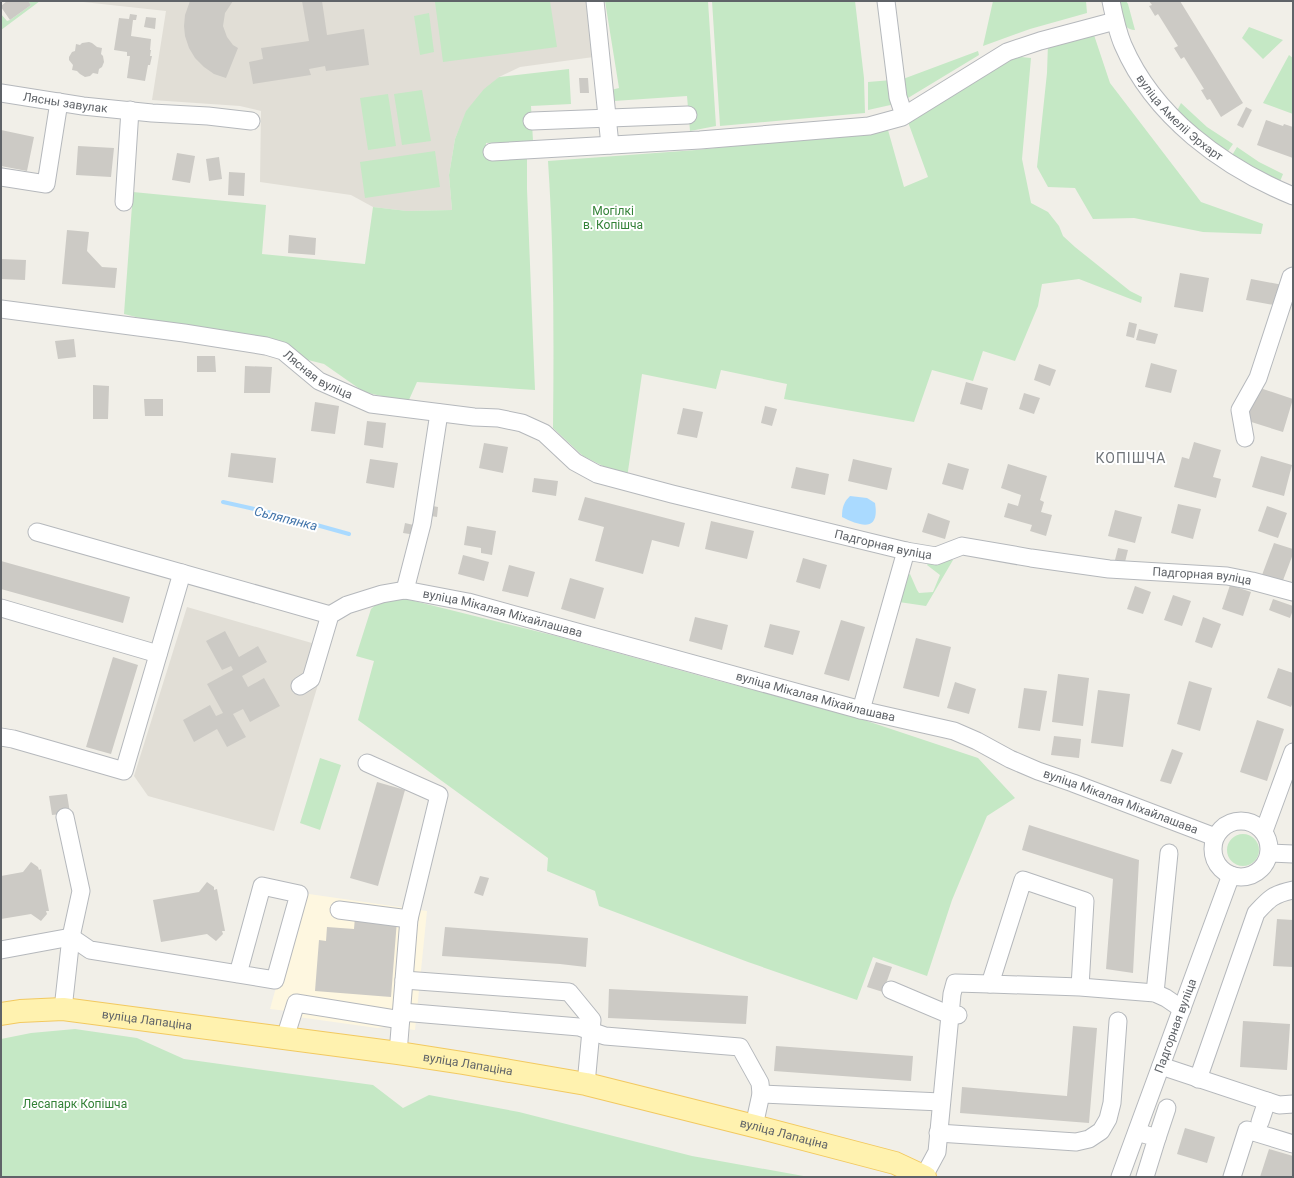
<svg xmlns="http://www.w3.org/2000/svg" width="1294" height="1178" font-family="Roboto,sans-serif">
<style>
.commercial{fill:#fef7e0}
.education{fill:#e1ded6}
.green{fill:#c5e8c5}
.water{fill:#aadaff}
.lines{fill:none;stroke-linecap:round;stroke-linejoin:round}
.stream{stroke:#aadaff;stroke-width:4}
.building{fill:#cccac5}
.minor-casing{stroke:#b5b8bc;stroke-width:19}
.major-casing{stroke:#f2c960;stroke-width:24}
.minor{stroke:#fff;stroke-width:17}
.major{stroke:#fff2af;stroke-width:22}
.labels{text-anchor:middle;stroke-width:4;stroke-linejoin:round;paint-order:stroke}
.street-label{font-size:12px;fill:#5f6368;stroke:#fff}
.park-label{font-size:12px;fill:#348238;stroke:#fff}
.water-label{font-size:13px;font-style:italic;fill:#4174aa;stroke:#fff}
.quarter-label{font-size:14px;letter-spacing:1px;fill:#70757a;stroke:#fff}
</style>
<rect width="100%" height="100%" fill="#f1efe8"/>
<path class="commercial" d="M 302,893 L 427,911 L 415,1030 L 386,1027 L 377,1028 L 298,1017 L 287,1011 L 270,1009 Z"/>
<path class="education" d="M 74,1 L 601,1 L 601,56 L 520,67 L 499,77 L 467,110 L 455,139 L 449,175 L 452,210 L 407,211 L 373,207 L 351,195 L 260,182 L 261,111 L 240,106 L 152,100 L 166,11 Z
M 187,607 L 329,648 L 274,831 L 148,796 L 134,776 Z"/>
<path class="green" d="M 28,1 L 40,1 L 1,30 L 1,14 L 7,21 L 10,20 L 31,5 Z
M 440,1 L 550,1 L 557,47 L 443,62 L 435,2 Z
M 605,1 L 708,1 L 716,126 L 690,131 L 687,96 L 614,101 L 611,90 L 619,88 Z
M 712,1 L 855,1 L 864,78 L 865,113 L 720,126 Z
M 993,1 L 1086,1 L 1087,13 L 1030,29 L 983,46 Z
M 1117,1 L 1126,1 L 1128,4 L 1135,30 C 1120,29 1120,12 1117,1 Z
M 429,13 L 434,52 L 420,55 L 414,16 Z
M 1249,27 L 1283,40 L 1263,59 L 1242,38 Z
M 1093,32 L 1110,83 L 1201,202 L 1263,224 L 1261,234 L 1203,232 L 1134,218 L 1093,219 L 1075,188 L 1048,187 L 1037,167 L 1047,73 L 1048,43 Z
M 978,51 L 979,55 L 903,101 L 903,79 Z
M 1289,55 L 1293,58 L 1293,114 L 1263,103 Z
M 1012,56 L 1031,58 L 1022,159 L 1031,203 L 1048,212 L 1059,226 L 1063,236 L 1075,247 L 1130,291 L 1142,297 L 1141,303 L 1079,279 L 1042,284 L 1038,306 L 1015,361 L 983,351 L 973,381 L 932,370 L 914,422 L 784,399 L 787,384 L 721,370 L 716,389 L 642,374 L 627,478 L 583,456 L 553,428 C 554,339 554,250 548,161 L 696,150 L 888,130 L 904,187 L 928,177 L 908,122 Z
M 569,69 L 571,104 L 531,106 L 533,141 L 486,143 L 487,158 L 527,157 L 527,189 L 535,390 L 417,382 L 408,402 L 364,392 L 324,364 L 124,314 L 133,192 L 266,205 L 262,254 L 365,264 L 373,207 L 407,211 L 452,210 L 449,175 L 455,139 L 466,111 L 484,89 L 499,77 Z
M 892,80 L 895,104 L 868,110 L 868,82 Z
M 422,90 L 431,141 L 402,145 L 394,94 Z
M 388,94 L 396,146 L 368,150 L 360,98 Z
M 1181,103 L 1207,127 L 1233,144 L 1226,154 L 1201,136 L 1177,111 Z
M 1237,147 L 1259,162 L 1283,174 L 1279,184 L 1231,157 Z
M 435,151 L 440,187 L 365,198 L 360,162 Z
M 949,558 L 953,560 L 926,606 L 899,602 L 905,577 L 910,574 L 917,590 L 919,593 L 933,592 L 940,575 L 927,565 L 929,562 Z
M 402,598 L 556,636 L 719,681 L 840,712 L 978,758 L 1015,798 L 987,816 L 952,900 L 927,976 L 873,957 L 857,1000 L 748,962 L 599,906 L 595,891 L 547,871 L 548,858 L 358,720 L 374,661 L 356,656 L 371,609 L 379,602 Z
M 320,758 L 341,765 L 320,830 L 300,823 Z
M1227 850a16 16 0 1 1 32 0a16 16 0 1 1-32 0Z
M 75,1029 L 137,1038 L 184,1059 L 373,1085 L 403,1108 L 429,1095 L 519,1112 L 692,1156 L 809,1177 L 1,1177 L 1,1039 L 31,1033 Z"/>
<path class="water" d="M 850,496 L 867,498 L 875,503 C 880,533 860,526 842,517 C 842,507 844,502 850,496 Z"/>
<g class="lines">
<path class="stream" d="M 223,502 L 277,514 L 349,534"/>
</g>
<path class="building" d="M 7,1 L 28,1 L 31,5 L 10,20 L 1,7 L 1,6 Z
M 190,1 L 233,1 L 225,13 L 223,26 L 227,37 L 233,45 L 238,48 L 226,78 L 214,74 L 204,67 L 195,58 L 189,48 L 185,36 L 184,26 L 185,15 Z
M 302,1 L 322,1 L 327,35 L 364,29 L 369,65 L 326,71 L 325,66 L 309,69 L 311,75 L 253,84 L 249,62 L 263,59 L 261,48 L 309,41 Z
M 1149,1 L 1180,1 L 1243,103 L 1221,117 L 1210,99 L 1207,100 L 1201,90 L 1204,89 L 1184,57 L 1181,59 L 1174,48 L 1178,46 L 1158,14 L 1155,16 L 1149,6 L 1152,5 Z
M 130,14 L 137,15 L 136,20 L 133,20 L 131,36 L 151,39 L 150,50 L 151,50 L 150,56 L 152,56 L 150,65 L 148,65 L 145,81 L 127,78 L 130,56 L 127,56 L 127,52 L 114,50 L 119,18 L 129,19 Z
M 146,17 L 156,18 L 155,29 L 144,27 Z
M 89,42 L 92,43 L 97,47 L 102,48 L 101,54 L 103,56 L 104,62 L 102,67 L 99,69 L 98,74 L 93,73 L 90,76 L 85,77 L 80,74 L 77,71 L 72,70 L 73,65 L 69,60 L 69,57 L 72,52 L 75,51 L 76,44 L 80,45 L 82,43 Z
M 579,78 L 588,78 L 589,93 L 580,93 Z
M 1246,107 L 1252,110 L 1243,128 L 1237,125 Z
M 1266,120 L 1283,126 L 1284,124 L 1293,127 L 1293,158 L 1257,145 Z
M 1,130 L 34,137 L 27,171 L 1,166 Z
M 78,146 L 114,148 L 111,177 L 76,175 Z
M 177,153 L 195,156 L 190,183 L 172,180 Z
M 219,157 L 222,179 L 209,181 L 206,159 Z
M 229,172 L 245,173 L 244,196 L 228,195 Z
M 67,230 L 89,232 L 87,251 L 102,267 L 117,268 L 115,288 L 62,284 Z
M 289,235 L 316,238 L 315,255 L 288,253 Z
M 1,259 L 26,260 L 25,280 L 1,279 Z
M 1180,273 L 1209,278 L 1203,312 L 1174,307 Z
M 1251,279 L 1283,285 L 1279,306 L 1246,300 Z
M 1129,322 L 1137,324 L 1134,338 L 1126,336 Z
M 1139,329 L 1158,334 L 1155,344 L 1136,340 Z
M 74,339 L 76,357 L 58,359 L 55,341 Z
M 197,356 L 215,356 L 216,372 L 197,372 Z
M 1151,363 L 1177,370 L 1171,393 L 1145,387 Z
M 1039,364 L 1056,370 L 1050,386 L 1034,380 Z
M 245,366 L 272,367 L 270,393 L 244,393 Z
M 966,382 L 988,388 L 982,410 L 960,404 Z
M 93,385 L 109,386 L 108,419 L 93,419 Z
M 1257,387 L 1293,399 L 1283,432 L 1245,420 Z
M 1024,393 L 1040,398 L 1034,414 L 1019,409 Z
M 144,399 L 163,399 L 163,416 L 145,416 Z
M 315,402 L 339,406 L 335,434 L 311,431 Z
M 765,406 L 777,409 L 772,426 L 761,423 Z
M 683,408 L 703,412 L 697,438 L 677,434 Z
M 367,421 L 386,423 L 383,448 L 364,445 Z
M 1194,442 L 1221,450 L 1213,477 L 1221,479 L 1216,498 L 1174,487 L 1182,457 L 1189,459 Z
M 484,443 L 508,447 L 503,473 L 479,468 Z
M 231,453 L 276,458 L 273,483 L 228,477 Z
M 1261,456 L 1292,465 L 1284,496 L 1252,487 Z
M 370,459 L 398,463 L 394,488 L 366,483 Z
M 853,459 L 892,468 L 887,490 L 848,481 Z
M 948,463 L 969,469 L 963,490 L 942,484 Z
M 1008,464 L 1047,476 L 1040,500 L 1044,502 L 1041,512 L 1052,515 L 1046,536 L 1030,531 L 1032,525 L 1004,517 L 1008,503 L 1018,506 L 1021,495 L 1001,488 Z
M 796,467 L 829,474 L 825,495 L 791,488 Z
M 534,478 L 558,481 L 556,496 L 532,492 Z
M 585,497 L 685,523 L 679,547 L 652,540 L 643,574 L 595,561 L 604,527 L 578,520 Z
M 1178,504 L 1201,509 L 1193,539 L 1171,533 Z
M 427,505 L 438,507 L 437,517 L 425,515 Z
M 1267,506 L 1287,513 L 1278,538 L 1258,531 Z
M 1115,510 L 1142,517 L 1135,543 L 1108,536 Z
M 928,513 L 950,521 L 945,539 L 922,532 Z
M 711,521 L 754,531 L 747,559 L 705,549 Z
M 405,523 L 418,526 L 416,535 L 403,533 Z
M 467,526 L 496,531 L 492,555 L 481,553 L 481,548 L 464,545 Z
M 1274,543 L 1293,549 L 1293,554 L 1282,583 L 1262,575 Z
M 1118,548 L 1128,550 L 1125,562 L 1115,560 Z
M 463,555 L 489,562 L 484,581 L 458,574 Z
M 803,558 L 827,565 L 820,589 L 796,582 Z
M 1,561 L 130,597 L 123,623 L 1,589 Z
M 509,565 L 535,572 L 528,597 L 502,591 Z
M 570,578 L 604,588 L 595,619 L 561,609 Z
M 1230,585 L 1251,592 L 1243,616 L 1222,609 Z
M 1135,586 L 1151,592 L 1143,614 L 1127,609 Z
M 1173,595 L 1191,601 L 1182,626 L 1164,620 Z
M 1273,599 L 1293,606 L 1293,610 L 1290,618 L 1269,610 Z
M 695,617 L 728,625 L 722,650 L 689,641 Z
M 1203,617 L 1221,624 L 1212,648 L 1195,642 Z
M 841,620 L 865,627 L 849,681 L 824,674 Z
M 770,624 L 800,631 L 793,655 L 764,647 Z
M 225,631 L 239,657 L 258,646 L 267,662 L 242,676 L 248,687 L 264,678 L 280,706 L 250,722 L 243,709 L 233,714 L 246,737 L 227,747 L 217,729 L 194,742 L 183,720 L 210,705 L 216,716 L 223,713 L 207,684 L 233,670 L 231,666 L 222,670 L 206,641 Z
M 916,638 L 951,647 L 939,697 L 903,688 Z
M 113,657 L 138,665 L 111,754 L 86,747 Z
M 1278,668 L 1293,673 L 1293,702 L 1291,707 L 1267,698 Z
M 1058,674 L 1089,678 L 1083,726 L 1052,722 Z
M 1189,681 L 1212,688 L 1200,731 L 1177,724 Z
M 955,682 L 976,689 L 969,714 L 947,708 Z
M 1024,688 L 1047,691 L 1040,731 L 1018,728 Z
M 1098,690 L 1130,694 L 1123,747 L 1091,743 Z
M 1257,720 L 1284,729 L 1267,781 L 1240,772 Z
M 1054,736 L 1081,739 L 1079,758 L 1051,755 Z
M 1172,749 L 1183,753 L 1171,784 L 1160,781 Z
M 377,782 L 405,790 L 378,886 L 350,878 Z
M 67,794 L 70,813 L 52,815 L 49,796 Z
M 1029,825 L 1139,860 L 1133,973 L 1106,969 L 1113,879 L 1022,850 Z
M 31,862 L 38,867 L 39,870 L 41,869 L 49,911 L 46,911 L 47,914 L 41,921 L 31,914 L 1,919 L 1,876 L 23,872 Z
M 480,876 L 489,878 L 483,896 L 474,893 Z
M 207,882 L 214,887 L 214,890 L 217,889 L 225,931 L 222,931 L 223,934 L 216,941 L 207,934 L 161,942 L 153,900 L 199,892 Z
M 355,917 L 397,920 L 391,997 L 315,991 L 319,940 L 326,941 L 327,927 L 354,929 Z
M 1277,919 L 1293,920 L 1293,967 L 1273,966 Z
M 445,927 L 588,938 L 586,967 L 560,964 L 442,956 Z
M 876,962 L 892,967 L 883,992 L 867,987 Z
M 609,989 L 748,996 L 746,1024 L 608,1018 Z
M 1243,1021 L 1290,1024 L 1287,1070 L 1240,1067 Z
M 1073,1026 L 1097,1028 L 1089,1123 L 960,1113 L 962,1087 L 1067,1096 Z
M 776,1046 L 913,1056 L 911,1081 L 774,1071 Z
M 1185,1128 L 1215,1137 L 1207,1163 L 1177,1154 Z
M 1269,1149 L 1293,1156 L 1293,1177 L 1260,1177 Z"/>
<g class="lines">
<defs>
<g id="minor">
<path d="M 595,1 L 610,145"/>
<path d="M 886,1 L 898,97 L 904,115"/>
<path id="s1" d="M 1111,1 C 1114,16 1117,31 1123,45 C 1154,117 1223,167 1293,196"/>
<path id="s2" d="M 1,93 L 83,106 L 152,113 L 208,116 L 251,121"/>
<path d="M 532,121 L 688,115"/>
<path d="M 492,152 L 700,140 L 869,126 L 902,117 L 1007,52 L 1040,41 L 1115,21"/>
<path d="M 1,177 L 46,184 L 59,102"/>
<path d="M 124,202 L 130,110"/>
<path id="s3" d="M 1,309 L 184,333 L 266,346 L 283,351 L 319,381 L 371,404 L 474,417 L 498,418 L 522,423 L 544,433 L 575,462 L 597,474 L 672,494 L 906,551 L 936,556 L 962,546 L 1031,558 L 1109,569 L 1227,576 L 1252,581 L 1293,592"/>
<path d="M 1245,438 L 1240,410 L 1258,378 L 1291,277 L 1293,276"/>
<path d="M 37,532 L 330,615"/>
<path d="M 405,590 L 422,524 L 439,413"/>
<path d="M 1,608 L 158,654"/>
<path id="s4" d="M 300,686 L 311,679 L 330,615 L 347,605 L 382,594 L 405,590 L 468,602 L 861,710 L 954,731 L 977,741 L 1010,759 L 1038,771 L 1073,783 L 1215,837"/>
<path d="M 861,710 L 906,551"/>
<path d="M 1,737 L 13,739 L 124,771 L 182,573"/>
<path d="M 367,763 L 439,795 L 409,919 L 398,1053"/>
<circle cx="1241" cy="849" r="28"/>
<path d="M 1264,831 L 1293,752"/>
<path d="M 1269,853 L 1293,854"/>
<path d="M 339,910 L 409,919"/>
<path d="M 1,950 L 71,937 L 90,950 L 275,980 L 299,894 L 262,886 L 238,974"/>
<path d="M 404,980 L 569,992 L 592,1020 L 586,1084"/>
<path d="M 1080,987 L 990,984 L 1023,880 L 1085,901 L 1080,987 L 1155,993 L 1166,998 L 1182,1009"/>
<path d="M 891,990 L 950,1015 L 958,1015"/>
<path d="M 1155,993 L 1169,853"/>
<path d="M 63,1009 L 71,937 L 81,891 L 65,817"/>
<path d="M 402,1012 L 579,1027 L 605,1036 L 740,1047 L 760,1083 L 761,1094 L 754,1126"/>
<path d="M 285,1038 L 296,1003 L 401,1020"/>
<path d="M 1161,1066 L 1279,1105 L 1293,1104"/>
<path d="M 1198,1079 L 1256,913 C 1269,899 1273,894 1293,890"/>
<path d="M 761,1094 L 941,1102"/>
<path d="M 1260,1122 L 1267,1101"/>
<path d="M 1137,1132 L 1157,1138 L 1145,1177"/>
<path d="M 938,1133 L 1076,1142 L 1089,1139 L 1101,1131 L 1108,1119 L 1112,1103 L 1118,1021"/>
<path d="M 1157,1138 L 1167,1108"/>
<path d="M 924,1176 L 937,1152 L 952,994 L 955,983 L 990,984"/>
<path id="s5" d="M 1120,1177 L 1231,875"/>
<path d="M 1232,1177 L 1247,1130 L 1293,1144"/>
</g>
<g id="major">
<path id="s6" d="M 1,1014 L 20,1011 L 63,1009 L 398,1053 L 463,1063 L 586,1084 L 754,1126 L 895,1163 L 925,1177"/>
</g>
</defs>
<use href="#minor" class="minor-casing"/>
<use href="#major" class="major-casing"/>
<use href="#minor" class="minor"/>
<use href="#major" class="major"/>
</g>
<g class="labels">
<g class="street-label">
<text dy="4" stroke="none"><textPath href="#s2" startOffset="65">Лясны завулак</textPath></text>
<text dy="4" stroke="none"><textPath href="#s1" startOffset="139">вуліца Амеліі Эрхарт</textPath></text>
<text dy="4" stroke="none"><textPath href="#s3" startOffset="328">Лясная вуліца</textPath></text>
<text dy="4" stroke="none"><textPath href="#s3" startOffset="928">Падгорная вуліца</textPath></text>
<text dy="4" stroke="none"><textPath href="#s3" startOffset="1252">Падгорная вуліца</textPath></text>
<text dy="4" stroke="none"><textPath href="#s4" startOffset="260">вуліца Мікалая Міхайлашава</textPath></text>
<text dy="4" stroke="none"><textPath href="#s4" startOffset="584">вуліца Мікалая Міхайлашава</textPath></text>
<text dy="4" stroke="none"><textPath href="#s4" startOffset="908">вуліца Мікалая Міхайлашава</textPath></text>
<text dy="4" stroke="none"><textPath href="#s6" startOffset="147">вуліца Лапаціна</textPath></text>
<text dy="4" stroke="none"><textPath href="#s5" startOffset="161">Падгорная вуліца</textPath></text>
<text dy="4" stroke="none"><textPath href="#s6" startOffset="471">вуліца Лапаціна</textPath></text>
<text dy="4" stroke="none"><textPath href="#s6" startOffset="795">вуліца Лапаціна</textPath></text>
</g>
<g class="park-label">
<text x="613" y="215">Могілкі<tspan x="613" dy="14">в. Копішча</tspan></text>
<text x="75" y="1108">Лесапарк Копішча</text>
</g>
<g class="water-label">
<text transform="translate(286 518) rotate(14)" y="5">Сьляпянка</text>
</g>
<g class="quarter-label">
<text x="1131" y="463">КОПІШЧА</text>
</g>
</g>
<rect width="1294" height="1178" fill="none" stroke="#5f6368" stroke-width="4"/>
</svg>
